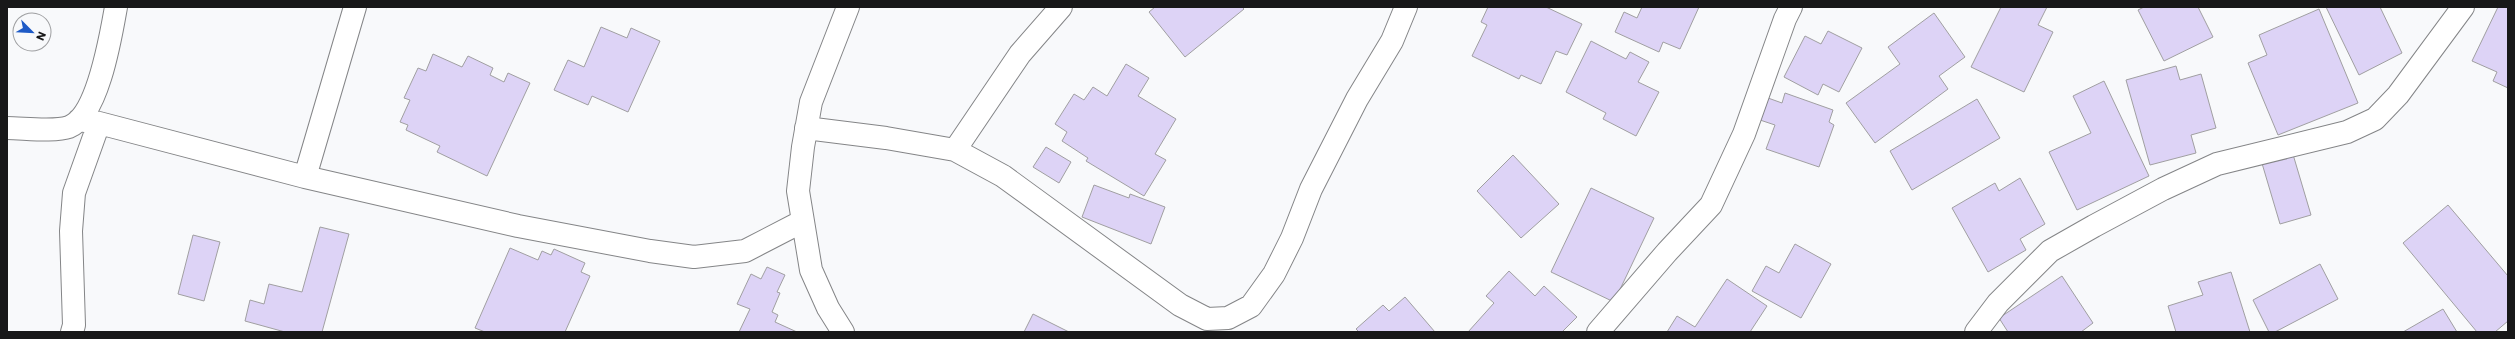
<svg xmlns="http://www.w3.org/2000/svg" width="2515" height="339" font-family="Poppins,sans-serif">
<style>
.building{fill:#ddd3f6;stroke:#a09fa1}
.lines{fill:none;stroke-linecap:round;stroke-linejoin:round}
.street-casing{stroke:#848587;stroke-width:24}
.street{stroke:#fff;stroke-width:22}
</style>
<rect width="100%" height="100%" fill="#f8f9fb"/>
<path class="building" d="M 1155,7 L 1242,7 L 1244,9 L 1185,57 L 1149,12 Z
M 1488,7 L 1546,7 L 1582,24 L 1567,55 L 1556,51 L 1541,84 L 1521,75 L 1519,79 L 1472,56 L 1487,25 L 1481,22 Z
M 1642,7 L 1699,7 L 1680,49 L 1663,42 L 1659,52 L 1615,32 L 1624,12 L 1637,18 Z
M 2001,7 L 2047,7 L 2038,25 L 2053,32 L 2024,92 L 1971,67 Z
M 2144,7 L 2198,7 L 2213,37 L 2164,61 L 2138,10 Z
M 2326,7 L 2380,7 L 2402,53 L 2359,75 Z
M 2498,7 L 2508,7 L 2508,88 L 2493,81 L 2497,72 L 2472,61 Z
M 2319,9 L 2358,103 L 2278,135 L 2248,63 L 2267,55 L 2259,35 Z
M 1934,13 L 1965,57 L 1939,76 L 1948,89 L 1875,143 L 1846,103 L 1900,64 L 1888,47 Z
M 601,27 L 627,38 L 631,28 L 660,41 L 628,112 L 592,96 L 588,105 L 554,90 L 568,60 L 584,67 Z
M 1828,31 L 1862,48 L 1839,92 L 1823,84 L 1818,95 L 1784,77 L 1805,36 L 1821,44 Z
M 1591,41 L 1626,59 L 1630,52 L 1649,62 L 1638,82 L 1659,92 L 1636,136 L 1603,119 L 1606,113 L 1566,92 Z
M 433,54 L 462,67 L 468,56 L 493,68 L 490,75 L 504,82 L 508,73 L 530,83 L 487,176 L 437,152 L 440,146 L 406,130 L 408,125 L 400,122 L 410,100 L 404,98 L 418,68 L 426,71 Z
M 1126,64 L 1149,78 L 1138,96 L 1176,119 L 1155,154 L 1166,160 L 1144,196 L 1086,161 L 1088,158 L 1062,141 L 1067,132 L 1055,124 L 1074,94 L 1084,100 L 1093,87 L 1107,96 Z
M 2176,66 L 2180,80 L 2201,74 L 2216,128 L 2191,135 L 2196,153 L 2150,165 L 2126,80 Z
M 2104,81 L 2149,176 L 2077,210 L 2049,152 L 2091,133 L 2073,96 Z
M 1785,93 L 1833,110 L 1829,122 L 1834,125 L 1819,167 L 1766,149 L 1775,125 L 1760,120 L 1768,98 L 1782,103 Z
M 1977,99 L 2000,138 L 1912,190 L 1890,151 Z
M 1046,147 L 1071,162 L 1059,183 L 1033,167 Z
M 2292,151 L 2311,215 L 2280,224 L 2261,160 Z
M 1513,155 L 1559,204 L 1521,238 L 1477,191 Z
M 2020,178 L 2045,224 L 2020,239 L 2026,250 L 1988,272 L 1952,208 L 1995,183 L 1999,191 Z
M 1094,185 L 1129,198 L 1130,194 L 1165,207 L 1151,244 L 1082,217 Z
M 1591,188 L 1654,218 L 1614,302 L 1551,272 Z
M 2448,205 L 2508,276 L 2508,321 L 2495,332 L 2477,332 L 2403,243 Z
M 320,227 L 349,234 L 322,332 L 285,332 L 245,321 L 250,300 L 264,304 L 269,284 L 302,292 Z
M 193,235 L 220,242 L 204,301 L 178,294 Z
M 1795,244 L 1831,264 L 1801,318 L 1752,291 L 1766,266 L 1779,273 Z
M 510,248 L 538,260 L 542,251 L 551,255 L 554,249 L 585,263 L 581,272 L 590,276 L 565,332 L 485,332 L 475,328 Z
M 2320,264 L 2338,299 L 2275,332 L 2269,332 L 2253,300 Z
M 767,267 L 785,275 L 777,292 L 780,293 L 772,312 L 778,315 L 775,322 L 797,332 L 739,332 L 750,309 L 737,304 L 751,274 L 761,279 Z
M 1509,271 L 1535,296 L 1544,286 L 1577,317 L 1562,332 L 1468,332 L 1494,303 L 1486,296 Z
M 2231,272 L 2250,332 L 2176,332 L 2168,306 L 2203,295 L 2198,282 Z
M 2062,276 L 2093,323 L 2081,332 L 2008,332 L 1999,318 Z
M 1727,279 L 1767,306 L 1750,332 L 1667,332 L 1677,316 L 1695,327 Z
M 1405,297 L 1435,332 L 1359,332 L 1356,329 L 1383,305 L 1389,311 Z
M 2443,309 L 2457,332 L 2403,332 Z
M 1033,314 L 1069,332 L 1024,332 Z"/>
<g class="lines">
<defs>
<path id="street" d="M 79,120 L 99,123 L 305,177 L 518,226 L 650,251 L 694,257 L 745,251 L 803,221
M 7,128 C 23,128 55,132 69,127 C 98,116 111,35 116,7
M 806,128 L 886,138 L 955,150 L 1003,176 L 1180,305 L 1207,319 L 1228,318 L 1251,306 L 1274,274 L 1292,238 L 1311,189 L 1357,99 L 1392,41 L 1406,7
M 955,150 L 1020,54 L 1061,7
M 305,177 L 355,7
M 72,332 L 74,325 L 71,231 L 74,193 L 99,123
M 843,332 L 828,308 L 811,270 L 798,191 L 803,147 L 811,102 L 848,7
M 1598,332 L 1667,252 L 1711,205 L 1744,134 L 1785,19 L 1791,7
M 1976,332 L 1998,303 L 2050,251 L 2094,226 L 2163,189 L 2217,164 L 2347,132 L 2375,119 L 2398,95 L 2463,7"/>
</defs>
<use href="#street" class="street-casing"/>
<use href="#street" class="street"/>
</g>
<rect width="2515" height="339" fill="none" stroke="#181819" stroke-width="16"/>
<g transform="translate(32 32) rotate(114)"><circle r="19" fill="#f8f9fb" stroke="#9e9fa1"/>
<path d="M0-3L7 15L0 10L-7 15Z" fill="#1e5ac6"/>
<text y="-6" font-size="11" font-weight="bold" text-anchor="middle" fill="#181819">N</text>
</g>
</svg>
